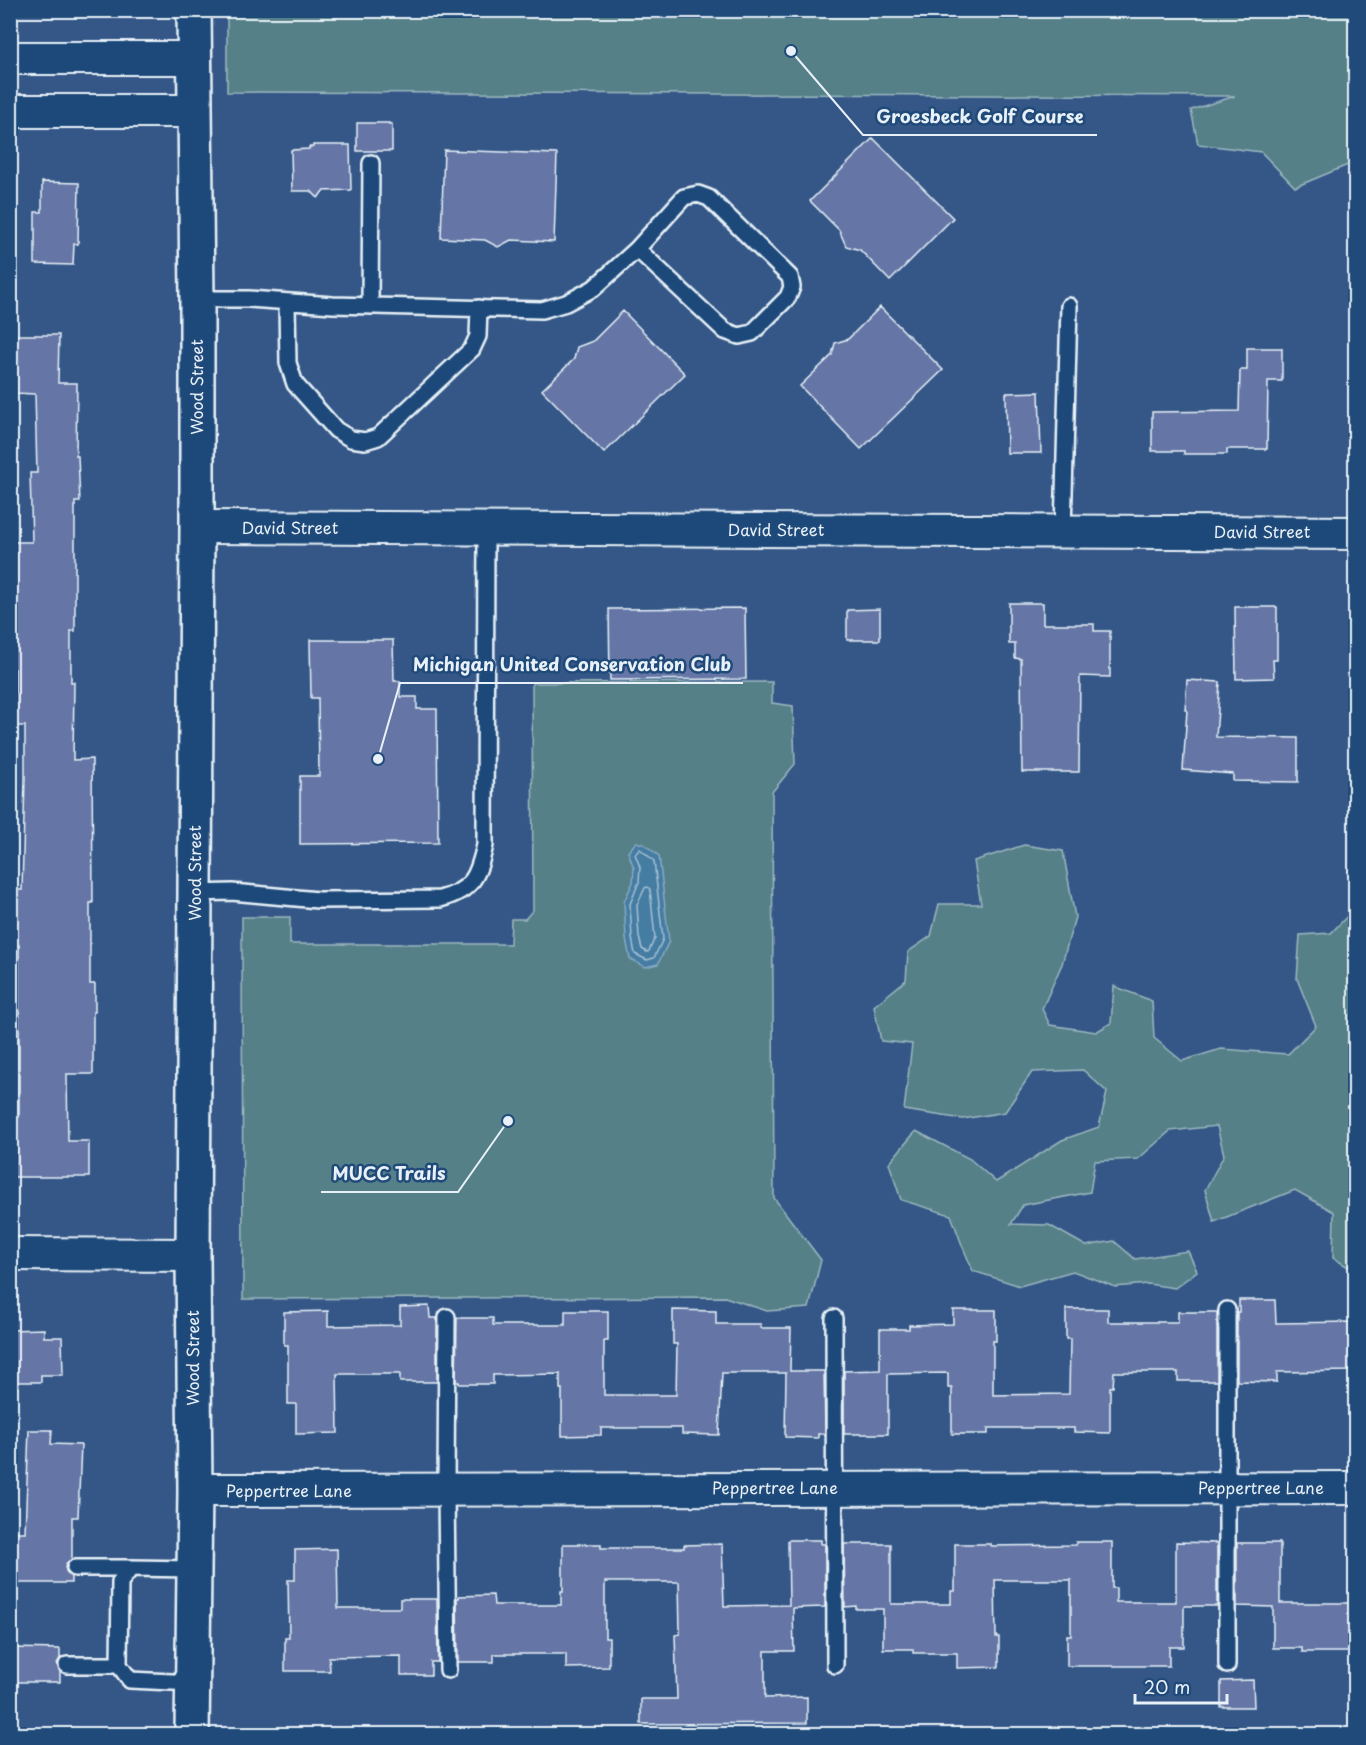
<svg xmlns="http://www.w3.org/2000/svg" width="1366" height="1745" font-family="'Playpen Sans',sans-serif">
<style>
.green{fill:#548088;stroke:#9eb8c0;stroke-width:1.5}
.water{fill:#457ba2;stroke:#86aac4;stroke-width:1.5}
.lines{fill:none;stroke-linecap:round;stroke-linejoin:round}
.shore{stroke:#a7c2d6;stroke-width:1.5}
.building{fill:#6576a6;stroke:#e8f1f8;stroke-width:1.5}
.service-casing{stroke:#e8f1f8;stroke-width:20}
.minor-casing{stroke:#e8f1f8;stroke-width:36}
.tertiary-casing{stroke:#e8f1f8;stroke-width:38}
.service{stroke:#1f4a7a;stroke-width:15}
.minor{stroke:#1f4a7a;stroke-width:32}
.tertiary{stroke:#1f4a7a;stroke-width:33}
.labels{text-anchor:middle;stroke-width:5;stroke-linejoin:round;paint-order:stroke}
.street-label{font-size:16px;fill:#e8f1f8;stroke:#1f4a7a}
.leader{fill:none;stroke:#e8f1f8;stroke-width:2}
.callout-dot{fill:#e8f1f8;stroke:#1f4a7a;stroke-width:2}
.callout-label{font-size:18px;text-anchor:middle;font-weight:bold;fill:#e8f1f8;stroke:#1f4a7a;stroke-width:5;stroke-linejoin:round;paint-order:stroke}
</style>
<rect width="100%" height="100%" fill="#345787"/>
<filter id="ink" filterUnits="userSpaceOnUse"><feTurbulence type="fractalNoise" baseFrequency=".0167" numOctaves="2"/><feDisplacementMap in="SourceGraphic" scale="12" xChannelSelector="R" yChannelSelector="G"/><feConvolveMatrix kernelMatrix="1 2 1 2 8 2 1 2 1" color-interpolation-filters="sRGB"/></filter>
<g filter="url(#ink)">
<path class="green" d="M 227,11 L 1355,11 L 1355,162 L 1295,187 L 1261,152 L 1198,144 L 1191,110 L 1235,96 L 227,92 Z
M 772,682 L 772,703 L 793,706 L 795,764 L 772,792 L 774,1198 L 821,1260 L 809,1308 L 767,1311 L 725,1297 L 243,1299 L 242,917 L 290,917 L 290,944 L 510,944 L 511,919 L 525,919 L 533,910 L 532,683 Z
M 1024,845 L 1063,851 L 1075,917 L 1062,964 L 1042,1009 L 1050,1025 L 1096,1032 L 1111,1023 L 1114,986 L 1152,1001 L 1154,1038 L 1182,1061 L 1221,1049 L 1288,1054 L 1316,1026 L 1297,979 L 1300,935 L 1331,933 L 1355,908 L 1355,1271 L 1333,1258 L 1334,1212 L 1295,1190 L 1214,1222 L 1205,1190 L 1224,1155 L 1217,1126 L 1170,1131 L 1138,1159 L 1095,1161 L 1090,1192 L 1023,1205 L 1011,1224 L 1049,1225 L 1086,1246 L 1114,1241 L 1135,1259 L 1188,1251 L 1197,1271 L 1175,1288 L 1148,1284 L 1115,1287 L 1073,1271 L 1020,1286 L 973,1271 L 962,1245 L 951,1215 L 901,1200 L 889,1163 L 916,1131 L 970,1159 L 996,1182 L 1062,1140 L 1099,1127 L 1107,1092 L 1083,1070 L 1032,1072 L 1005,1112 L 963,1119 L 904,1110 L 912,1044 L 881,1041 L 874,1006 L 906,980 L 908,952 L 931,936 L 939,904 L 981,904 L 974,861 Z"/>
<path class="water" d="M 636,842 L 644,844 L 659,856 L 669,941 L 658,964 L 645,967 L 630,959 L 626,939 L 624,902 L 633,882 L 634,868 L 628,852 Z"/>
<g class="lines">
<path class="shore" d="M 640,849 L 654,861 L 663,939 L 654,958 L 647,960 L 635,954 L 632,938 L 630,904 L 639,882 L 640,867 L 635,854 Z
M 647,887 L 650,889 L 655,938 L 649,951 L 647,952 L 642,949 L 639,937 L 637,905 L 645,888 Z"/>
</g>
<path class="building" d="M 357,123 L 389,123 L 389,124 L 392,124 L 392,151 L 357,151 Z
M 873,138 L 953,218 L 890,281 L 860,250 L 846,246 L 839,230 L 810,201 Z
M 313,145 L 350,145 L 351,190 L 323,191 L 318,198 L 311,191 L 292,191 L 291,150 L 309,149 L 309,147 L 313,147 Z
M 444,150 L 557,154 L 554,242 L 511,240 L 498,247 L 485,240 L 441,238 Z
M 42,182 L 79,183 L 78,244 L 74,244 L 73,265 L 35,264 L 35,212 L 42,212 Z
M 880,307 L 943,370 L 861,449 L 800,386 L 832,355 L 835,343 L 848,339 Z
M 623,311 L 685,374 L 604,453 L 542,390 L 574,359 L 577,347 L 593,341 Z
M 15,335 L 59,335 L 58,383 L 77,383 L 76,456 L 78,456 L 80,502 L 75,502 L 75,631 L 71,631 L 71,682 L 74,682 L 73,760 L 92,759 L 93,903 L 90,903 L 90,984 L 95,984 L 95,1012 L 93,1012 L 93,1074 L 67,1074 L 68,1141 L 89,1141 L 89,1177 L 10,1177 L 10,1117 L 19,1117 L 19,945 L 10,945 L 10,890 L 22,890 L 25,778 L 25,726 L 15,726 L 15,669 L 10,669 L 10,542 L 32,542 L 30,473 L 37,473 L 35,394 L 14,393 Z
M 1247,348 L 1282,348 L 1282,381 L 1268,381 L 1267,449 L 1227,449 L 1227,454 L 1184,454 L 1184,451 L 1152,451 L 1152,412 L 1239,411 L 1240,370 L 1247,370 Z
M 1039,392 L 1041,453 L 1007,453 L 1006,393 Z
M 1009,603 L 1043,603 L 1043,624 L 1094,624 L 1094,631 L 1110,631 L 1110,677 L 1080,676 L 1079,772 L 1022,772 L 1021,659 L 1015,658 L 1015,644 L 1009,644 Z
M 1235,607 L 1277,607 L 1277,660 L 1273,660 L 1274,678 L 1236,679 Z
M 745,608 L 746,679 L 610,680 L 609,609 Z
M 880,609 L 880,640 L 847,640 L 847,610 Z
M 310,640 L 393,640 L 394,681 L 400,681 L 400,697 L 417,697 L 417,709 L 437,709 L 438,843 L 300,844 L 300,776 L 319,776 L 318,698 L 311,698 Z
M 1187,680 L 1220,682 L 1216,737 L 1298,738 L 1298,782 L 1233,781 L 1233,774 L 1183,770 L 1187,710 L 1185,710 Z
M 1239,1300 L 1275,1300 L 1276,1323 L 1356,1322 L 1356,1371 L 1277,1372 L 1277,1382 L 1237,1381 L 1237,1312 L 1239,1312 Z
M 429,1306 L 430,1318 L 437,1318 L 437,1382 L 400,1382 L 400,1374 L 337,1374 L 338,1433 L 296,1434 L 296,1404 L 288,1404 L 288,1345 L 284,1345 L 284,1312 L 328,1311 L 328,1326 L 400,1325 L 400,1307 Z
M 1066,1309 L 1108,1309 L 1108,1322 L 1178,1322 L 1178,1312 L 1217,1312 L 1217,1381 L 1178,1381 L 1178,1372 L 1114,1372 L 1113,1387 L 1110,1387 L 1110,1433 L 1074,1432 L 1074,1428 L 988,1428 L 988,1434 L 952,1434 L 952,1388 L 948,1388 L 948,1373 L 888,1374 L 888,1434 L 844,1434 L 844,1371 L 880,1370 L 880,1329 L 909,1329 L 909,1325 L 953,1324 L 953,1310 L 996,1310 L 996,1341 L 993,1341 L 993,1395 L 1069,1394 L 1070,1339 L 1066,1339 Z
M 673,1310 L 716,1311 L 716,1324 L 761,1324 L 761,1328 L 791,1328 L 790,1371 L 824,1371 L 825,1434 L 818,1434 L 818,1438 L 785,1437 L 786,1373 L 722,1373 L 719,1435 L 682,1434 L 682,1428 L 601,1428 L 601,1435 L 562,1436 L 562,1389 L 560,1389 L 560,1374 L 493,1375 L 493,1384 L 459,1384 L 459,1382 L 456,1382 L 457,1318 L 493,1318 L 493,1325 L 565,1325 L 565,1311 L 608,1311 L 608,1341 L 604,1341 L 604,1395 L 676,1395 L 677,1344 L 673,1344 Z
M 44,1329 L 44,1337 L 62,1337 L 63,1375 L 41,1375 L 41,1382 L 10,1382 L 10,1330 Z
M 29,1430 L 52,1430 L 51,1444 L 81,1445 L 78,1517 L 72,1517 L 72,1559 L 67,1563 L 65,1567 L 67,1573 L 71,1577 L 71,1583 L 10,1583 L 10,1532 L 25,1532 Z
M 788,1540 L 821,1540 L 821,1544 L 825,1544 L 825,1607 L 793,1608 L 794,1651 L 765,1651 L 765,1698 L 807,1697 L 807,1723 L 641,1724 L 641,1699 L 677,1699 L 675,1635 L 680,1634 L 679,1582 L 605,1582 L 605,1638 L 609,1638 L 609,1667 L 566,1668 L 566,1654 L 494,1654 L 494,1662 L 458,1662 L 457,1598 L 459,1598 L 459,1596 L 493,1595 L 494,1605 L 561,1605 L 561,1591 L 563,1591 L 563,1544 L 601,1544 L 601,1548 L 684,1548 L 684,1545 L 722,1544 L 724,1606 L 789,1605 Z
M 1076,1542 L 1112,1542 L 1112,1588 L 1116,1588 L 1116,1602 L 1176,1602 L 1176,1542 L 1217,1543 L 1217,1606 L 1184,1606 L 1184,1647 L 1169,1647 L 1169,1666 L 1067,1666 L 1067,1635 L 1071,1635 L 1071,1580 L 995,1580 L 996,1637 L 999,1637 L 999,1667 L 957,1668 L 957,1653 L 913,1653 L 913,1649 L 883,1649 L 883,1609 L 856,1609 L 856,1606 L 845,1607 L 844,1544 L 891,1544 L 891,1604 L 951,1604 L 951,1591 L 955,1591 L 955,1544 L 991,1544 L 991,1546 L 1076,1545 Z
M 1237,1543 L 1280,1543 L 1280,1603 L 1356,1603 L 1356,1652 L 1302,1652 L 1302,1648 L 1273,1648 L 1273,1607 L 1237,1606 Z
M 337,1549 L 338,1608 L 400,1608 L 400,1599 L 437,1599 L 438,1662 L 431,1662 L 431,1675 L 401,1675 L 401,1656 L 329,1657 L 330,1671 L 285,1671 L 285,1638 L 289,1638 L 288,1580 L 295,1580 L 295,1550 Z
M 10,1648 L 60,1649 L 60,1658 L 57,1664 L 60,1672 L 60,1682 L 10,1682 Z
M 1253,1680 L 1254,1707 L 1221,1707 L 1221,1681 Z"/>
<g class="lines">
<defs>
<path id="service" d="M 197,299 L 249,299 L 333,305 L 542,310 L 566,303 L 594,288 L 637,249 L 684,197 L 698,194 L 709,198 L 790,277 L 792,287 L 788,297 L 752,333 L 739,336 L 725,331 L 637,249
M 287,303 L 288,363 L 295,384 L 336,430 L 351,439 L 365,441 L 378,437 L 472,349 L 478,336 L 479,308
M 370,306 L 371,163
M 1063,531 L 1069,306
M 194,893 L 232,892 L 318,900 L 440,899 C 473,890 478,876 485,845 L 486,529
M 1227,1310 L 1227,1665
M 447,1317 L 446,1490 L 448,1670
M 834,1318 L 835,1665
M 75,1568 L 131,1568
M 67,1665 L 119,1665
M 193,1683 L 130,1680 L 119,1665 L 120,1582 L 131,1568 L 194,1569"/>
<path id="minor" d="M 10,58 L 193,58
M 10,111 L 194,111
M 197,527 L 1356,533
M 10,1254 L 193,1255
M 195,1490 L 1356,1488"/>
<path id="tertiary" d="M 192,1734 L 195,1490 L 193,1255 L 197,527 L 197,299 L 194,10"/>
</defs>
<use href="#service" class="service-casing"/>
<use href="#minor" class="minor-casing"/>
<use href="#tertiary" class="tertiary-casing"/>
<use href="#service" class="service"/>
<use href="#minor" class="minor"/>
<use href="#tertiary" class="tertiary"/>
</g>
</g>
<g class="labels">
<g class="street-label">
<text transform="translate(197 387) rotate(-90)" y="6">Wood Street</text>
<text x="290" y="534">David Street</text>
<text x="776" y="536">David Street</text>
<text x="1262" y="538">David Street</text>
<text transform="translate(195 873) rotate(-90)" y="6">Wood Street</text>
<text transform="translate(193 1358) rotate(-90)" y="6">Wood Street</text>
<text x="775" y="1494">Peppertree Lane</text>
<text x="1261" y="1494">Peppertree Lane</text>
<text x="289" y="1497">Peppertree Lane</text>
</g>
</g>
<path class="leader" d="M791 51L863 135H1097M378 759L400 683H743M508 1121L458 1192H321"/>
<g class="callout-dot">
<circle cx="791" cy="51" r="6"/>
<circle cx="378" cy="759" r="6"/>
<circle cx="508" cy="1121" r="6"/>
</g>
<g class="callout-label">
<text x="980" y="123">Groesbeck Golf Course</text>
<text x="572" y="671">Michigan United Conservation Club</text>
<text x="389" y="1180">MUCC Trails</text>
</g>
<rect width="1366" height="1745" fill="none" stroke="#1f4a7a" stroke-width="36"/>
<rect x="18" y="18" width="1330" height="1709" fill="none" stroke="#e8f1f8" stroke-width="2" filter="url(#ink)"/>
<path d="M1135 1694v9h92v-9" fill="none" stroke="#e8f1f8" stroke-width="3"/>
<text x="1144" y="1694" font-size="18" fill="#e8f1f8" stroke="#1f4a7a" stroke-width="4.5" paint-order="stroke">20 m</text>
</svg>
